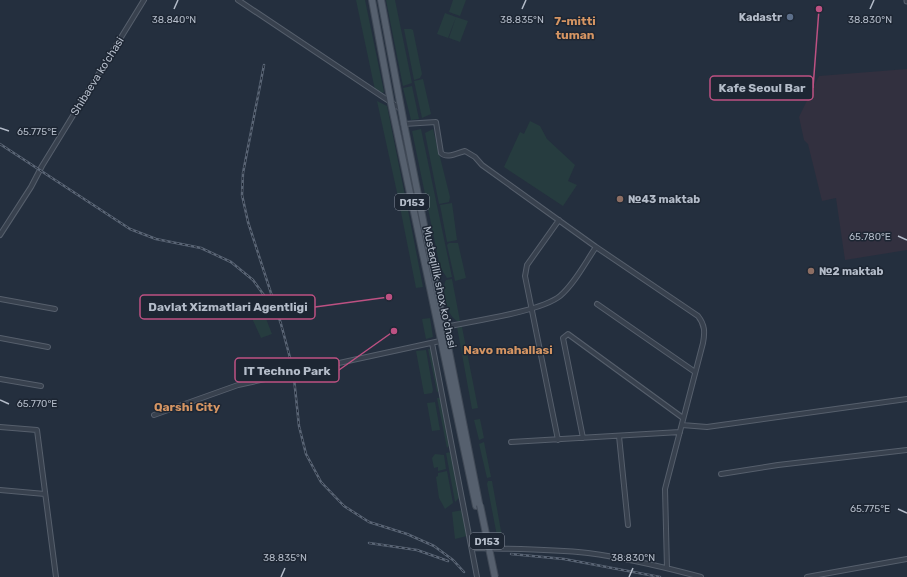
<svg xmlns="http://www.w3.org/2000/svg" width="907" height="577" font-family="Rubik,sans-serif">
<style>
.medical{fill:#32303f}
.green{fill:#263c3f}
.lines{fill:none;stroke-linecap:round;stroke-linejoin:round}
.minor-casing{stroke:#565f6c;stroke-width:6}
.tertiary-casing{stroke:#565f6c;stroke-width:7}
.primary-casing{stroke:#414a57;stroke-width:8}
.minor{stroke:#38414e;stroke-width:4}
.tertiary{stroke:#38414e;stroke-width:5}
.primary{stroke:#56606e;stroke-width:6}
.rail-casing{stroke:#5a6575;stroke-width:2.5}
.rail{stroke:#1d2633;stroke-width:1;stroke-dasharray:3;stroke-linecap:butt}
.primary-bridge-casing{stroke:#414a57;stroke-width:8;stroke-linecap:butt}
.primary-bridge{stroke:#56606e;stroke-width:6}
.ticks{fill:none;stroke:#b4bcc9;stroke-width:1.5}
.service-dot{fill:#5c6f8a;stroke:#1d2633;stroke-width:1.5}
.education-dot{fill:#8d6e63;stroke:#1d2633;stroke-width:1.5}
.labels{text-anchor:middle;stroke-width:3;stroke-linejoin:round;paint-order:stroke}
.shield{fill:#1d2633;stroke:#878f9c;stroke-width:1}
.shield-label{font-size:10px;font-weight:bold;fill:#b4bcc9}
.poi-label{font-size:11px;font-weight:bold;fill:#b4bcc9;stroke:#1d2633;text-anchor:start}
.street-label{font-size:11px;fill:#b4bcc9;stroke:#1d2633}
.neighbourhood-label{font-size:12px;font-weight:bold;fill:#d59563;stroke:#1d2633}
.ticks-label{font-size:10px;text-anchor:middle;fill:#b4bcc9;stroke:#1d2633;stroke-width:3;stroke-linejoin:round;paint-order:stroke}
.leader{fill:none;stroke:#bd5182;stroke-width:1.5}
.callout-dot{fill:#bd5182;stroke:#1d2633;stroke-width:1.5}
.callout{fill:#1d2633;stroke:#bd5182;stroke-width:1.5}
.callout-label{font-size:12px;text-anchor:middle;font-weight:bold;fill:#b4bcc9}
</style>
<rect width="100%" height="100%" fill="#242f3e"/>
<path class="medical" d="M 907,69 L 907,250 L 845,260 L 836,198 L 822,201 L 808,144 L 804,140 L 799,117 L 819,76 Z"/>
<path class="green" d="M 356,0 L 365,0 L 384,92 L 382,93 L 375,90 Z
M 386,0 L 395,0 L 412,83 L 403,86 Z
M 453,0 L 466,0 L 460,16 L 449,12 Z
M 445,13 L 456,17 L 448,38 L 437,34 Z
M 456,17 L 468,21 L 460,42 L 449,38 Z
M 404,29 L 411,29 L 413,30 L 422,74 L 420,78 L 414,80 Z
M 423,79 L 431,114 L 422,118 L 414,81 Z
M 412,86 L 419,119 L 411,120 L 403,88 Z
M 377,101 L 387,106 L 405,196 L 398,197 Z
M 530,121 L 540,126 L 547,139 L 575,165 L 568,181 L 577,185 L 563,206 L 504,167 L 520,132 L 524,134 Z
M 421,129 L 452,277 L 447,278 L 440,267 L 412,131 Z
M 433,129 L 450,197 L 449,202 L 439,204 L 425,133 Z
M 406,200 L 423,287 L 416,288 L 399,202 Z
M 452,203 L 457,240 L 447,242 L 440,205 Z
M 449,243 L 458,243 L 466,278 L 455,281 L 447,245 Z
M 452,279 L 460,321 L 458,321 C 447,318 441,287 446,280 Z
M 263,311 L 272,334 L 261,338 L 251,316 Z
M 430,318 L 433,337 L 426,339 L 422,319 Z
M 457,327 L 462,327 L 478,408 L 472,409 Z
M 428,349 L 431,349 L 439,391 L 437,392 Z
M 426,350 L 433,390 L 432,393 L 426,394 L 424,394 L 416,351 Z
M 437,398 L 441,398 L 450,445 L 447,448 Z
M 435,402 L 440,430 L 432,431 L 427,403 Z
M 480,419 L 484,438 L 479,440 L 474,420 Z
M 484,442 L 491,477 L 487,478 L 479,444 Z
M 451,452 L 460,497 L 455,502 L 446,453 Z
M 435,454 L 444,455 L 446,469 L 438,471 L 438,467 L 434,468 L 432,458 Z
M 447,471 L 453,503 L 445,509 L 439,498 L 436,477 L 438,476 L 438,473 Z
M 488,481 L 492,481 L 503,542 L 498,541 L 487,484 Z
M 463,510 L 467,536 L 455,539 L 452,512 Z"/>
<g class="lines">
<defs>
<path id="minor" d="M 238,0 L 401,109
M 404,124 L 436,122 L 441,153 C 447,159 457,153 465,151 L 475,157 L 482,165 L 596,247 L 698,316 C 705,325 705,332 703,343 L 665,489 L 667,568
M 0,235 L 31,187 L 42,166 L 144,0
M 0,299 L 55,309
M 597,304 L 695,372
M 445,327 C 472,321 540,312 560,296 C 575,283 585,263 596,247
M 0,338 L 48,347
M 432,343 L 477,577
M 0,379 L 41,386
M 154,415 L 238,385 L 440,341
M 682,425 L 707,427 L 907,399
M 0,427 L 37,430 L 56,577
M 619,436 L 628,525
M 583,438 L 563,338 L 568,334 L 683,418
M 558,440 L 525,276 L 527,265 L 559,220
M 511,442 L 680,432
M 721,474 L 778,465 L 907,450
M 0,490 L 45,494
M 472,548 C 511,549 550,549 588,553 C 626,558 664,567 701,577
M 807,577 L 907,559"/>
<path id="tertiary" d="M 907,0 L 907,1"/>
<path id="primary" d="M 372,0 L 391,103 L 476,506
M 381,0 L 404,124 L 479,503"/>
</defs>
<use href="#minor" class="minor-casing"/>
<use href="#tertiary" class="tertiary-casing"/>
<use href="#primary" class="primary-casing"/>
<use href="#minor" class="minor"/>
<use href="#tertiary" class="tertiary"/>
<use href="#primary" class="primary"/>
<defs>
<path id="rail" d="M 264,65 L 243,173 L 242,195 L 248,222 L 281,324 L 293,369 L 299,426 L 306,454 L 321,482 L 344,506 L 369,522 L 407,534 L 434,546 L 453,560 L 464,572
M 0,144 L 130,229 L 156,239 L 201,248 L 231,262 L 253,280 L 271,305
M 369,543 L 417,550 L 448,561
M 511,554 L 564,559 L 660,577"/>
</defs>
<use href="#rail" class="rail-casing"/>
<use href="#rail" class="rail"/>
<defs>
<path id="primary-bridge" d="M 480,505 L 495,577"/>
</defs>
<use href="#primary-bridge" class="primary-bridge-casing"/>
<use href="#primary-bridge" class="primary-bridge"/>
</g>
<path class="ticks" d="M 174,9 L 178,0M 522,9 L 526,0M 870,9 L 874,0M 0,128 L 9,131M 898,236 L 907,240M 0,400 L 9,404M 898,509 L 907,513M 281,577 L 285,568M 629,577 L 633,568"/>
<circle class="service-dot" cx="790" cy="17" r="4"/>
<g class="education-dot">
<circle cx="620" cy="199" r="4"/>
<circle cx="811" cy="271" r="4"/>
</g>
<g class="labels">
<g class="shield">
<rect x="395" y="194" width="34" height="16" rx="3"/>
<rect x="470" y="533" width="34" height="16" rx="3"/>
</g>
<g class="shield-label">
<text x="412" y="206">D153</text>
<text x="487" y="545">D153</text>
</g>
<g class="poi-label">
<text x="782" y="21" text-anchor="end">Kadastr</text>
<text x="628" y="203">№43 maktab</text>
<text x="819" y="275">№2 maktab</text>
</g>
<g class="street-label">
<text transform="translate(97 76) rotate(-58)" y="4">Shibaeva ko'chasi</text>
<text transform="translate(440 287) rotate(78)" y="4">Mustaqillik shox ko'chasi</text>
</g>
<g class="neighbourhood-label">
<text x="575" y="25">7-mitti<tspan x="575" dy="14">tuman</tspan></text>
<text x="508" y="354">Navo mahallasi</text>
<text x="187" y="411">Qarshi City</text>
</g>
</g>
<g class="ticks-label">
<text x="174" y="23">38.840°N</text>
<text x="522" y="23">38.835°N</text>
<text x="870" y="23">38.830°N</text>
<text x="37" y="135">65.775°E</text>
<text x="870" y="240">65.780°E</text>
<text x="37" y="407">65.770°E</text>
<text x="870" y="512">65.775°E</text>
<text x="285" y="561">38.835°N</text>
<text x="633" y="561">38.830°N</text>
</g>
<path class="leader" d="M819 9L813 88M389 297L315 307M394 331L339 370"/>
<g class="callout-dot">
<circle cx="819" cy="9" r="4"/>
<circle cx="389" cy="297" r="4"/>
<circle cx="394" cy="331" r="4"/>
</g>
<g class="callout">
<rect x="710" y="76" width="103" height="24" rx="4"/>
<rect x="140" y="295" width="175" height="24" rx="4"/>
<rect x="235" y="358" width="104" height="24" rx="4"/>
</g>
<g class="callout-label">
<text x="762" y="92">Kafe Seoul Bar</text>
<text x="228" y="311">Davlat Xizmatlari Agentligi</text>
<text x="287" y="375">IT Techno Park</text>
</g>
</svg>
